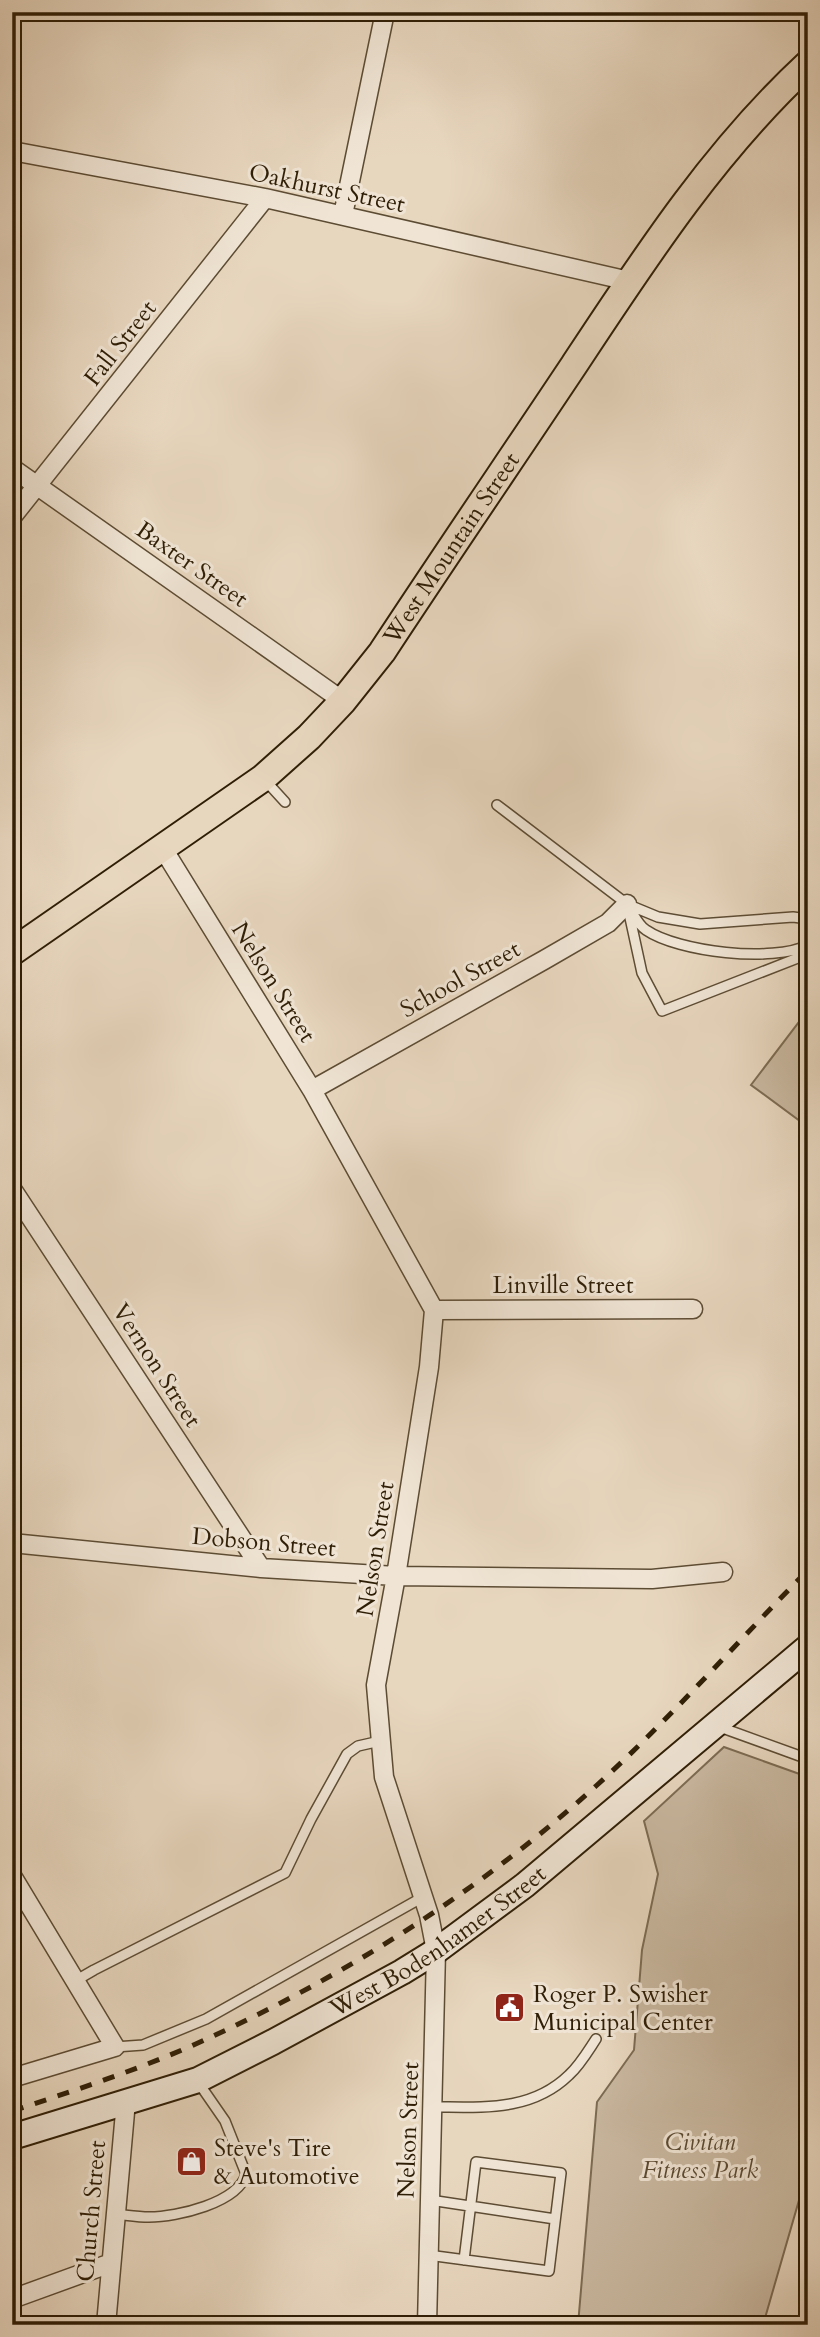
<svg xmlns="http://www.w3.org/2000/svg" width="820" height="2337" font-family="Cardo,serif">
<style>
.green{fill:#c9b8a0;stroke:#7c6b53;stroke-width:2}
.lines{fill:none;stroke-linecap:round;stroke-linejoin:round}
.service-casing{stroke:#5d4c34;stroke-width:12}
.minor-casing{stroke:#5d4c34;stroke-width:21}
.secondary-casing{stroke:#2f1e06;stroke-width:28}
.primary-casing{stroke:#2f1e06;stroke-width:30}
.service{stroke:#f0e5d5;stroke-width:9}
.minor{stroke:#f0e5d5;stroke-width:18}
.secondary{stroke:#f0e5d5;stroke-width:24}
.primary{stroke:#e8d7bf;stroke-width:26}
.rail{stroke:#2f1e06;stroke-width:5;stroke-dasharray:12 12;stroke-linecap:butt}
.labels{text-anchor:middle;stroke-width:6;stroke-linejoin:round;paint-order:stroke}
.street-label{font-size:24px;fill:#2f1e06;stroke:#f0e5d5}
.poi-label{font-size:24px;fill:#2f1e06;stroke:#f0e5d5;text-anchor:start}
.park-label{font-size:24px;font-style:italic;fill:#5d4c34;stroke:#f0e5d5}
</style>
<rect width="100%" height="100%" fill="#e8d7bf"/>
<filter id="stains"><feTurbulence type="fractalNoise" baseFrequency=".00286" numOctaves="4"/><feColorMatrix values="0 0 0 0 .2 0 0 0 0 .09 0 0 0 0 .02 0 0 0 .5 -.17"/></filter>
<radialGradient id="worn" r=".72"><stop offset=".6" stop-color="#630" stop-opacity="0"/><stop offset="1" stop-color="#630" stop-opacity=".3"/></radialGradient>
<path class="green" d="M 808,1010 L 808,1127 L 751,1085 Z
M 724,1747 L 808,1777 L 808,2169 L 763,2325 L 578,2325 L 597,2102 L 634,2050 L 642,1950 L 658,1874 L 644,1821 Z"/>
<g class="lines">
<defs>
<path id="service" d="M 264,779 L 285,802
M 497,805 L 627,904 L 642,973 L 662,1011 L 808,954
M 629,905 L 658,917 L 700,924 L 793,917 L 808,919
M 630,909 C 634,915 639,926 646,930 C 678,952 773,963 808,945
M 717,1726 L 808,1759
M 75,1981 L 94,1970 L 285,1873 L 311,1819 L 347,1754 L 358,1746 L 380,1741
M 115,2047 L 143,2045 L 206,2019 L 423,1897
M 433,2107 C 482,2107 531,2112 569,2075 C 580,2065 588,2051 596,2039
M 430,2200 L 555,2219
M 115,2214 C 126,2215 138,2217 149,2217 C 177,2217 238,2203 246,2174 L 225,2121 L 198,2082
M 428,2255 L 549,2271 L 561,2173 L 476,2162 L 464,2260"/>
<path id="minor" d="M 12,151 L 265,198 L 629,281
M 343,215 L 385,12
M 12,468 L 343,701
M 12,517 L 265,198
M 162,847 L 312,1090 L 434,1310 L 429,1367 L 396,1576 L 376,1685 L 384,1777 L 429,1915 L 436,1951 L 427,2325
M 312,1090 L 544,960 L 608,923 L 627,904
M 12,1189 L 261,1568
M 434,1310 L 693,1309
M 12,1543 L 261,1568 L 396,1576 L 652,1579 L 723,1572
M 12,1876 L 115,2047 L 12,2078
M 12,2299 L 111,2263
M 106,2325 L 126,2101"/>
<g id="secondary">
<path id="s1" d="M 12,2137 L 198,2080 L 273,2042 L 402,1972 L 436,1951 L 525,1885 L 808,1647"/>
</g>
<g id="primary">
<path id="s2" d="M 12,952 L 263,778 L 309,737 L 343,701 L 382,652 C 445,556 510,461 574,365 C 644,259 714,151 808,64"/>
</g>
</defs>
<use href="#service" class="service-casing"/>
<use href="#minor" class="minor-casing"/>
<use href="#secondary" class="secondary-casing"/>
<use href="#primary" class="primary-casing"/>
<use href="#service" class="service"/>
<use href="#minor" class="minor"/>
<use href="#secondary" class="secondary"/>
<use href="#primary" class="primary"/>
<path class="rail" d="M 12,2111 C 79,2089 147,2067 211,2037 C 350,1973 482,1889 596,1786 C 671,1718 737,1642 808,1570"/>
</g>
<defs>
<symbol id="civic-square" viewBox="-11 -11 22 22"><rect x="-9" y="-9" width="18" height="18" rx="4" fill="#8f2418" stroke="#f0e5d5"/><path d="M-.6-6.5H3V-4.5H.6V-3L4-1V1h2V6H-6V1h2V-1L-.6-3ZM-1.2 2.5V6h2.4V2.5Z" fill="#fff"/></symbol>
<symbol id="shop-square" viewBox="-11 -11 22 22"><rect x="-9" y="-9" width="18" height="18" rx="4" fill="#8f2418" stroke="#f0e5d5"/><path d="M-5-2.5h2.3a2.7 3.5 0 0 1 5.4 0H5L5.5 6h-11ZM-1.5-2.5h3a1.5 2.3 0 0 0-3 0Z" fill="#fff"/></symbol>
</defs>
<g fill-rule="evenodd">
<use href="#civic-square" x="492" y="1990" width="35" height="35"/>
<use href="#shop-square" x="174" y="2144" width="35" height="35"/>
</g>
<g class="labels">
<g class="street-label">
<text transform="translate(327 188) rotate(12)" y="8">Oakhurst Street</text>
<text transform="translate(120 343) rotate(-52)" y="8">Fall Street</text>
<text dy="8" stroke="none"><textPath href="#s2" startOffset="604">West Mountain Street</textPath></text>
<text transform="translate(192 564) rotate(35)" y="8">Baxter Street</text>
<text transform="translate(460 979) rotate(-29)" y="8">School Street</text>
<text transform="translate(274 982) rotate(58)" y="8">Nelson Street</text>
<text x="563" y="1293">Linville Street</text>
<text transform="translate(157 1365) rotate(57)" y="8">Vernon Street</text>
<text transform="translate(264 1542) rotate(5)" y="8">Dobson Street</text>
<text transform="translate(375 1549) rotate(-81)" y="8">Nelson Street</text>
<text dy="8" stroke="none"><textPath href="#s1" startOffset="472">West Bodenhamer Street</textPath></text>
<text transform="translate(408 2130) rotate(-88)" y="8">Nelson Street</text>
<text transform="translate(91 2211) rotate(-85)" y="8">Church Street</text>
</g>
<g class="poi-label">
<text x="533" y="2002">Roger P. Swisher<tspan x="533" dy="28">Municipal Center</tspan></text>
<text x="214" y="2156">Steve's Tire<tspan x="214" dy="28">&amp; Automotive</tspan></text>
</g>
<g class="park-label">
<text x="700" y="2150">Civitan<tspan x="700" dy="28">Fitness Park</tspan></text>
</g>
</g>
<rect width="820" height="2337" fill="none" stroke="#e8d7bf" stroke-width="42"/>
<rect x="14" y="14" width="792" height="2309" fill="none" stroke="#2f1e06" stroke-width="3.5"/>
<rect x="21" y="21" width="778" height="2295" fill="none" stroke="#2f1e06" stroke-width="2"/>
<rect width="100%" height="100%" filter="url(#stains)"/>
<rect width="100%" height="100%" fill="url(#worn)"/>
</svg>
